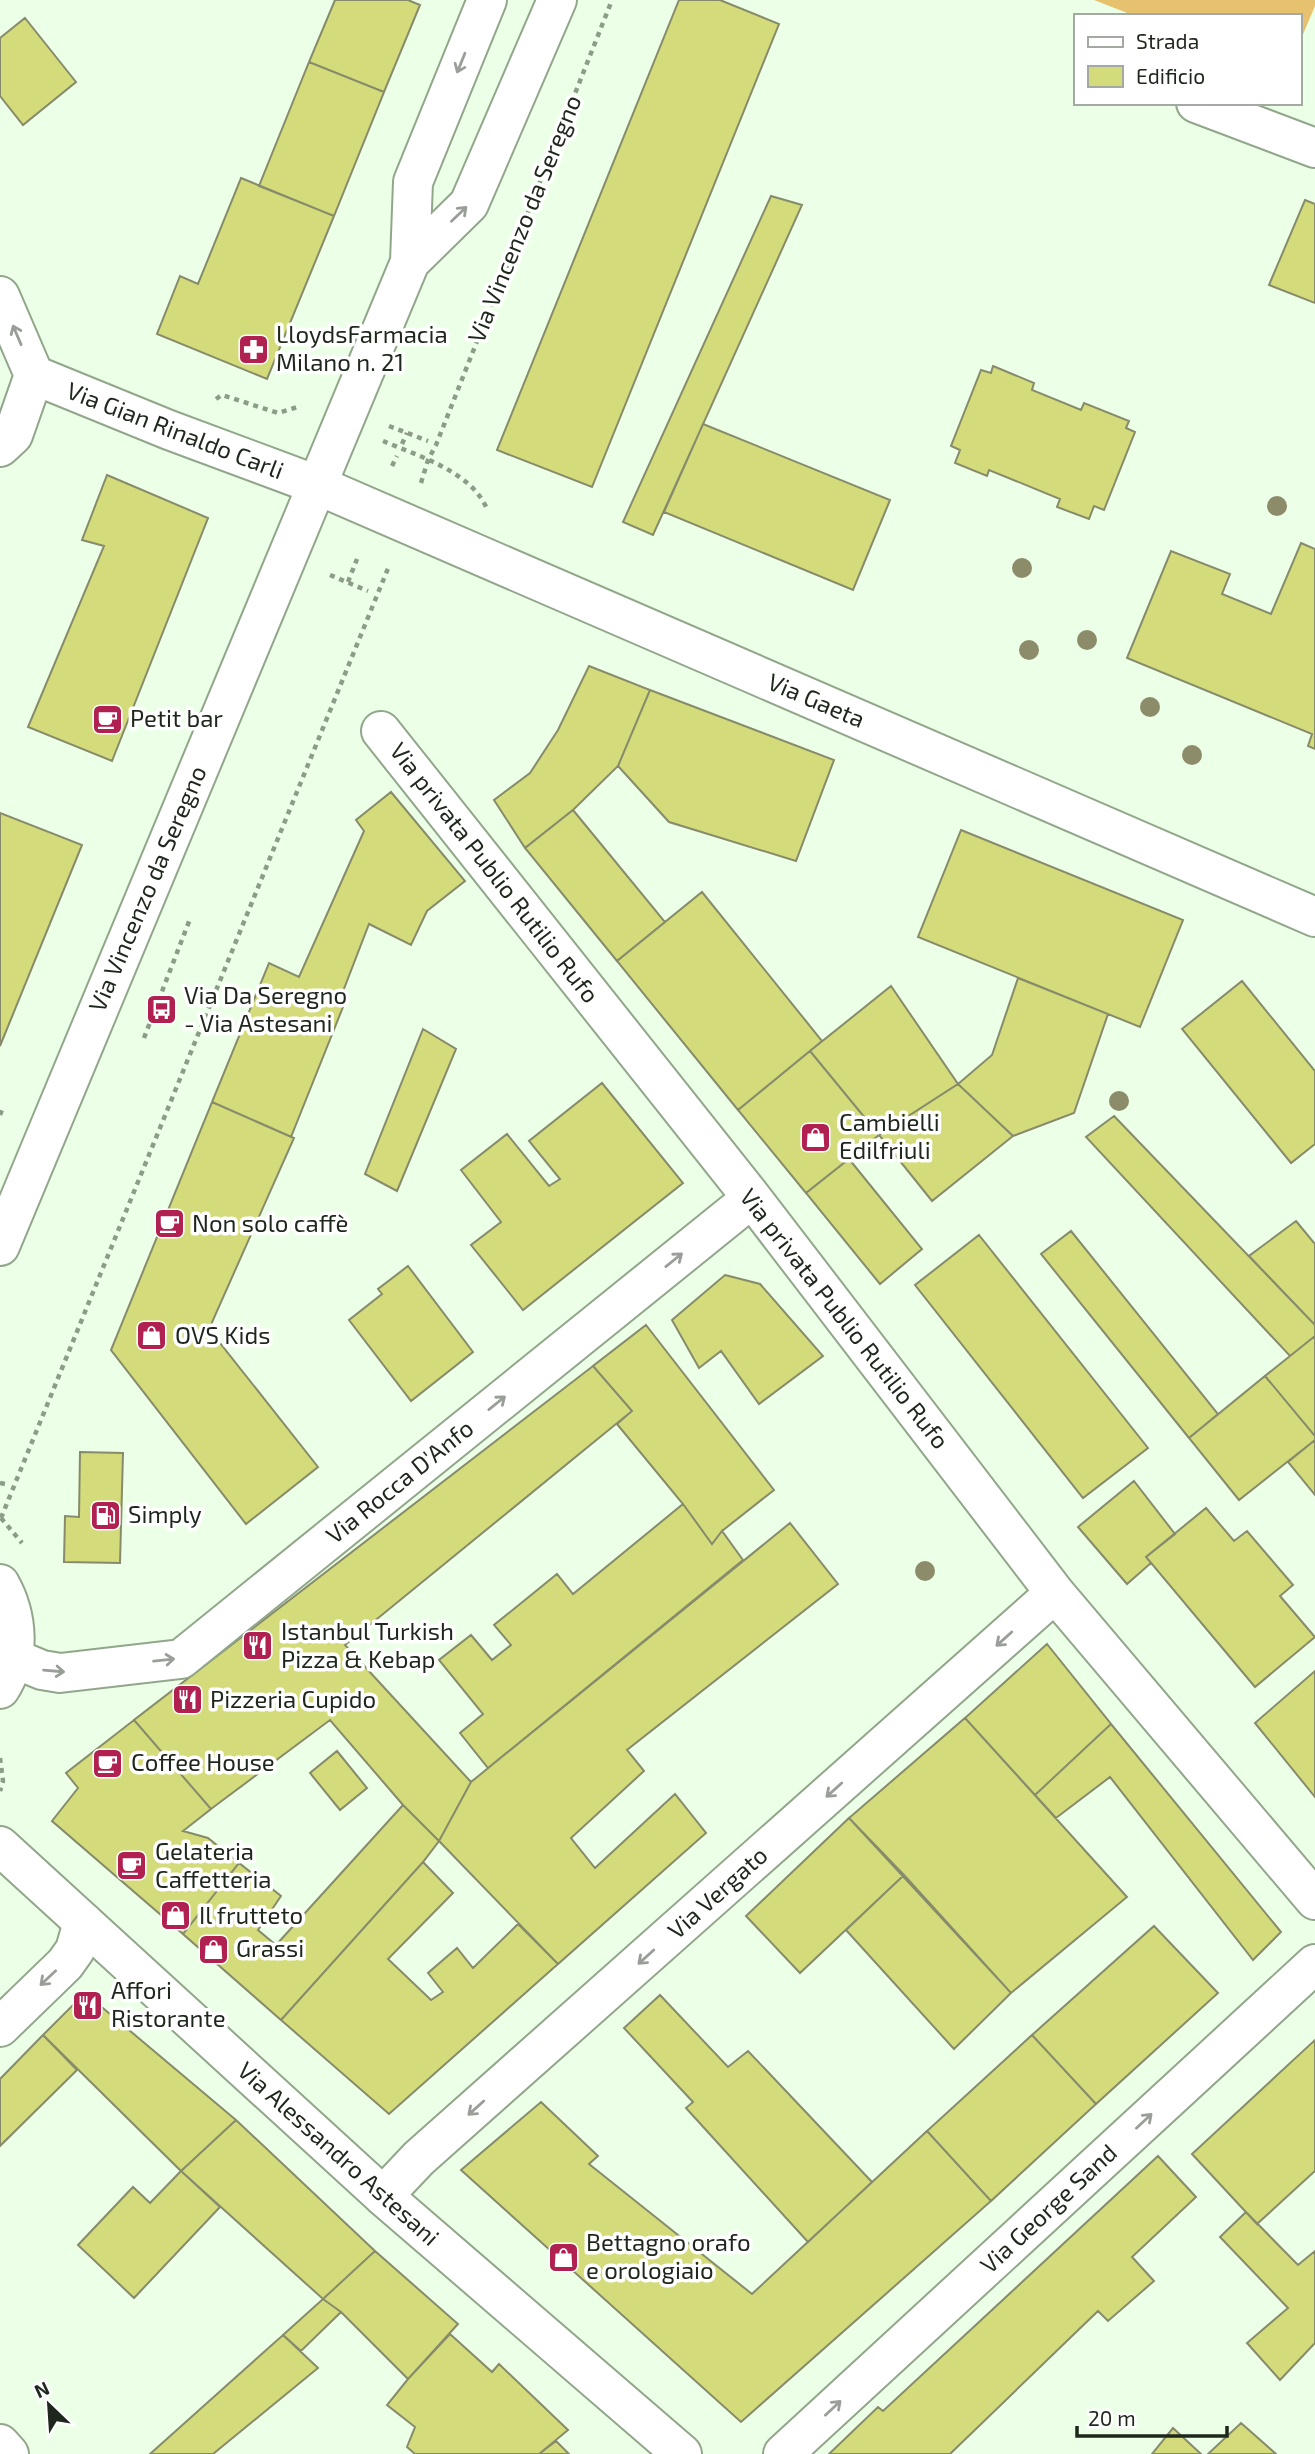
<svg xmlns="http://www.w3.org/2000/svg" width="1315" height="2454" font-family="'Exo 2',sans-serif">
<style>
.green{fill:#e7c26e}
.building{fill:#d3db7a;stroke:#878b6b;stroke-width:2}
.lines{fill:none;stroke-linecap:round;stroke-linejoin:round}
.minor-casing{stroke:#91a68b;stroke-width:42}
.tertiary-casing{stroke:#91a68b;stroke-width:42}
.secondary-casing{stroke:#91a68b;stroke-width:42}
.path{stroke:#8d9b89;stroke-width:4.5;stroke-dasharray:5 5;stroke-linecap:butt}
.minor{stroke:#fff;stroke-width:38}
.tertiary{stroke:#fff;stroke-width:38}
.secondary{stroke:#fff;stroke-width:38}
.tree{fill:#8c8c6a}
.oneway{stroke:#9a9e99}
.labels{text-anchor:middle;stroke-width:7;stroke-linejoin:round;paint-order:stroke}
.street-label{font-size:24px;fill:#1e271c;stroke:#fff}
.poi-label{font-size:24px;fill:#1e271c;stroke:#fff;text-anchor:start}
</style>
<rect width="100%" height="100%" fill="#ecffe7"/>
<path class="green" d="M 1094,0 L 1315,0 L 1315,6 L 1299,44 L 1299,16 L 1135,16 Z"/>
<path class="building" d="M 335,0 L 408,0 L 420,5 L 384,92 L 309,62 Z
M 679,0 L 720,0 L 779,24 L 592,487 L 497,450 Z
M 25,18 L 76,82 L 23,125 L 0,96 L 0,38 Z
M 309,62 L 384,92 L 334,216 L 259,186 Z
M 241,178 L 334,216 L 267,379 L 157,334 L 180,276 L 198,284 Z
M 771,196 L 802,205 L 653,535 L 623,522 Z
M 1305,200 L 1315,204 L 1315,303 L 1269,285 Z
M 993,366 L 1034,383 L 1032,390 L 1081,410 L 1084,403 L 1129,421 L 1126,428 L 1135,432 L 1104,510 L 1094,506 L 1089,519 L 1057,507 L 1060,499 L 989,470 L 987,476 L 955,463 L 960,450 L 951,446 L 981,370 L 991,373 Z
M 703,424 L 890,500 L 853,590 L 664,512 Z
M 107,475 L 208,518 L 112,761 L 28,727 L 104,546 L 82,540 Z
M 1301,543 L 1315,549 L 1315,749 L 1308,746 L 1312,734 L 1127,658 L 1171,551 L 1230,574 L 1222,594 L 1271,614 Z
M 589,666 L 650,690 L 618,766 L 573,810 L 525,848 L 494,800 L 530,773 L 558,730 Z
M 650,690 L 834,760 L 796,861 L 669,822 L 618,766 Z
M 391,792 L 465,881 L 427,911 L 411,945 L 369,924 L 342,994 L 347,997 L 291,1137 L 212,1102 L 269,963 L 299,977 L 364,831 L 356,820 Z
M 573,810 L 665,922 L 617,961 L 525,848 Z
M 0,813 L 82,845 L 0,1046 Z
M 961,830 L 1183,920 L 1140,1027 L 918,937 Z
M 702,892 L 822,1041 L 738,1110 L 617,961 Z
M 1018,978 L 1108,1014 L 1074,1113 L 1013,1136 L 958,1084 L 992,1055 Z
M 1242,981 L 1315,1071 L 1315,1144 L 1291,1163 L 1182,1029 Z
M 891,986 L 958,1084 L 879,1135 L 810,1051 Z
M 423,1029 L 456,1049 L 397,1191 L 365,1174 Z
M 810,1051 L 879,1135 L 806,1193 L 738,1110 Z
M 602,1083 L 683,1183 L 523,1310 L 471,1245 L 501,1222 L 461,1170 L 507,1134 L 549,1186 L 560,1179 L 529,1141 Z
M 958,1084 L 1013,1136 L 932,1201 L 879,1135 Z
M 212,1102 L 294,1138 L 209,1329 L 318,1467 L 246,1524 L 111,1350 Z
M 1114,1116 L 1315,1325 L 1315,1336 L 1290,1356 L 1086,1137 Z
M 849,1159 L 922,1249 L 880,1284 L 806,1193 Z
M 1296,1221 L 1315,1244 L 1315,1325 L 1249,1256 Z
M 1071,1231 L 1218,1414 L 1189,1438 L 1041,1254 Z
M 979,1235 L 1148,1448 L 1083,1498 L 915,1285 Z
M 408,1266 L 473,1352 L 411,1401 L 349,1320 L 382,1294 L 378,1289 Z
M 725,1275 L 760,1284 L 823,1356 L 759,1404 L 721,1351 L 699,1368 L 672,1320 Z
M 646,1325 L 774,1490 L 722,1531 L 712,1544 L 683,1504 L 617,1424 L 632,1411 L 593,1366 Z
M 1315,1336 L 1315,1436 L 1265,1376 Z
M 593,1366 L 632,1411 L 345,1645 L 471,1782 L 439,1841 L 403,1805 L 330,1720 L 211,1809 L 134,1720 Z
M 1265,1376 L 1315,1436 L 1315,1440 L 1239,1500 L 1189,1438 Z
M 1315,1440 L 1315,1495 L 1288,1462 Z
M 80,1452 L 123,1453 L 120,1563 L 64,1562 L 65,1516 L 79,1517 Z
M 1134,1481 L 1175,1534 L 1146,1557 L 1151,1563 L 1127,1584 L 1078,1527 Z
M 683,1504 L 712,1544 L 722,1531 L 743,1560 L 488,1768 L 460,1733 L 483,1714 L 439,1660 L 471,1635 L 492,1660 L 511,1645 L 494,1625 L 557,1574 L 573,1594 Z
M 1206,1508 L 1234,1541 L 1247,1531 L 1293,1585 L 1280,1596 L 1315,1637 L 1255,1687 L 1146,1557 Z
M 790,1523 L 838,1584 L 627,1750 L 644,1771 L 571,1838 L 595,1868 L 675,1794 L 706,1833 L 558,1964 L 439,1841 L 471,1782 Z
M 1047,1644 L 1111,1724 L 1035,1795 L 965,1718 Z
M 1315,1671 L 1315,1797 L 1255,1723 Z
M 965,1718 L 1127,1897 L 1011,1993 L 849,1818 Z
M 134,1720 L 211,1809 L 183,1831 L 208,1838 L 239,1863 L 183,1934 L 52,1821 L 78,1788 L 66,1773 Z
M 1111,1724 L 1281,1932 L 1253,1960 L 1110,1777 L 1056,1818 L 1035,1795 Z
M 337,1751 L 367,1788 L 340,1810 L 310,1773 Z
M 403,1805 L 439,1841 L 423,1862 L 281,2020 L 183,1934 L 239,1863 L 281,1896 L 258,1930 L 276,1945 Z
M 849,1818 L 904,1875 L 800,1973 L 746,1916 Z
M 423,1862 L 453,1893 L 388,1959 L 431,2000 L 443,1992 L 428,1973 L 457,1948 L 473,1968 L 518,1924 L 558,1964 L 389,2114 L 281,2020 Z
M 904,1875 L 1011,1993 L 954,2049 L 846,1930 Z
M 1154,1926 L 1218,1993 L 1096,2104 L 1032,2035 Z
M 85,1993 L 236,2120 L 181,2171 L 43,2035 Z
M 660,1995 L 728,2067 L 748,2051 L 872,2182 L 808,2242 L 686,2108 L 693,2102 L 624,2028 Z
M 43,2035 L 77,2070 L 0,2146 L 0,2079 Z
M 1032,2035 L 1096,2104 L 991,2201 L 927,2131 Z
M 1315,2040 L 1315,2171 L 1257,2224 L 1192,2154 Z
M 541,2102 L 598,2156 L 589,2164 L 752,2294 L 927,2131 L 991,2201 L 741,2422 L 461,2170 Z
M 236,2120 L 375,2251 L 323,2299 L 181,2171 Z
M 1158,2156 L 1196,2197 L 1132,2257 L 1154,2281 L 1108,2321 L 1098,2311 L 950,2454 L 829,2454 L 878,2407 L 883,2411 Z
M 181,2171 L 220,2207 L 134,2298 L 78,2245 L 133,2187 L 150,2203 Z
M 1246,2212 L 1298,2265 L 1315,2251 L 1315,2343 L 1280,2380 L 1247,2343 L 1288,2308 L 1220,2237 Z
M 375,2251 L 458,2324 L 408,2379 L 341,2312 L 323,2299 Z
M 323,2299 L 341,2312 L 301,2351 L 283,2335 Z
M 450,2334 L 492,2372 L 499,2364 L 568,2430 L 539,2454 L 415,2454 L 407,2447 L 415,2427 L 387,2405 L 408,2379 Z
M 283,2335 L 318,2368 L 213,2454 L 150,2454 Z
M 1241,2423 L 1276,2454 L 1208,2454 Z
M 1173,2428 L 1201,2454 L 1152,2454 Z
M 556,2441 L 569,2454 L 539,2454 Z"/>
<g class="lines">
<defs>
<path id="minor" d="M 1196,103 L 1315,148
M 0,296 L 34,375 L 13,435 L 0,447
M 34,375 L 169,430 L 317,485 L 1315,917
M 381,731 L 752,1198 L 1055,1593 L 1315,1900
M 13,1658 L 42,1670 L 60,1673 L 181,1659 L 752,1198
M 383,2196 L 419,2158 L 1055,1593
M 0,2444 L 9,2454
M 783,2454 L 1315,1964"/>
<path id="tertiary" d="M 0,2027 L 65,1964 L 75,1950 L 83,1922"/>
<path id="secondary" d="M 410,262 L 469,204 L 557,0
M 0,1246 L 410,262 L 413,182 L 487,0
M 0,1584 C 18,1616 21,1657 0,1689
M 0,1846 L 383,2196 L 682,2454"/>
</defs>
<use href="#minor" class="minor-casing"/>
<use href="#tertiary" class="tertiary-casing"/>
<use href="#secondary" class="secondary-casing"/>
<path class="path" d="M 216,399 L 222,395 L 278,413 L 301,406
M 389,426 L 428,441
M 383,441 C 418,456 471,471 487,509
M 402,444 L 407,433
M 392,466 L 397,456
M 421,483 L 428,460 L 436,445 L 612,0
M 330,575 L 368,591
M 348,582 L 357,559
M 144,1038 L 190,919
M 0,1115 L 3,1107
M 0,1483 L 5,1484
M 1,1518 L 389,566
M 1,1518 L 22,1543
M 0,1758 L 3,1781 L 0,1791"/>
<use href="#minor" class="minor"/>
<use href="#tertiary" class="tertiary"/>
<use href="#secondary" class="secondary"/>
</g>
<g class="tree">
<circle cx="1277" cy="506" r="10"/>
<circle cx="1022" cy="568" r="10"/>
<circle cx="1087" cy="640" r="10"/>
<circle cx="1029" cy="650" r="10"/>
<circle cx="1150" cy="707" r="10"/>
<circle cx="1192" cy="755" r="10"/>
<circle cx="1119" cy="1101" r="10"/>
<circle cx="925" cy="1571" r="10"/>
</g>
<defs><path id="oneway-shaft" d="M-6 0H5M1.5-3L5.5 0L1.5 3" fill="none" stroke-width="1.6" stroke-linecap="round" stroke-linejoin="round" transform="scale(1.75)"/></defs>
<g class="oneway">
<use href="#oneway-shaft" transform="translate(461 63) rotate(112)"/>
<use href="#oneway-shaft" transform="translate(459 214) rotate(-44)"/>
<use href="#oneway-shaft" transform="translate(17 335) rotate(-113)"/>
<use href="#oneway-shaft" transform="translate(674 1260) rotate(-39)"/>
<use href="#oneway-shaft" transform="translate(497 1403) rotate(-39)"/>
<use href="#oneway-shaft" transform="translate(1004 1639) rotate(138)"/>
<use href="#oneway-shaft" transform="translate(164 1660) rotate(-6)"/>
<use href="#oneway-shaft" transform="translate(54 1671) rotate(5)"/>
<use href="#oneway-shaft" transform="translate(834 1790) rotate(138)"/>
<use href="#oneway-shaft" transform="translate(646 1957) rotate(138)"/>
<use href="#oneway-shaft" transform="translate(48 1978) rotate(137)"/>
<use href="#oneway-shaft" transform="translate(476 2108) rotate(138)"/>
<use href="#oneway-shaft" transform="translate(1144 2121) rotate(-43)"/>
<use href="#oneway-shaft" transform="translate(833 2408) rotate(-43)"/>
</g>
<defs>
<symbol id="pharmacy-square" viewBox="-11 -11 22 22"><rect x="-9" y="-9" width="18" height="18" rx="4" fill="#b02051" stroke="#fff"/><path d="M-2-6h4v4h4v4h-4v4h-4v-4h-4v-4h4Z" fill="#fff"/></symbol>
<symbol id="cafe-square" viewBox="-11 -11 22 22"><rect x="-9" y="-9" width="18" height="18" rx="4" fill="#b02051" stroke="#fff"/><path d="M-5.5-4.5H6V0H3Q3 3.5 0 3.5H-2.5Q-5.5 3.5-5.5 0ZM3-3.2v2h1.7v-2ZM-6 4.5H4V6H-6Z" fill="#fff"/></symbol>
<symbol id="bus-square" viewBox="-11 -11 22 22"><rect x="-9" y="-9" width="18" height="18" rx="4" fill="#b02051" stroke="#fff"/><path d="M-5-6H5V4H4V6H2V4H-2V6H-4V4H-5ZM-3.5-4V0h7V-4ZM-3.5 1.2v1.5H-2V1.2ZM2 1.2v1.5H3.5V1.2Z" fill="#fff"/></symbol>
<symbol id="shop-square" viewBox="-11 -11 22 22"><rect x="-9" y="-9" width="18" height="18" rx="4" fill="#b02051" stroke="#fff"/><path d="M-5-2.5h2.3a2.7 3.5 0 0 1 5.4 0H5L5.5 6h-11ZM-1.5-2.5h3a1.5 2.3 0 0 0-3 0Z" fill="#fff"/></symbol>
<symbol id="fuel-square" viewBox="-11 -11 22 22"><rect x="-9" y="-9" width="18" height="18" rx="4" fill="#b02051" stroke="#fff"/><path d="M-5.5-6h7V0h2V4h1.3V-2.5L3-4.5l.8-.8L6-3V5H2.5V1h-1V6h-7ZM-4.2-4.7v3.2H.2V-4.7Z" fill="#fff"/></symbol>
<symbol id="restaurant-square" viewBox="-11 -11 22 22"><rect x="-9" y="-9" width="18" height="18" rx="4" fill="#b02051" stroke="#fff"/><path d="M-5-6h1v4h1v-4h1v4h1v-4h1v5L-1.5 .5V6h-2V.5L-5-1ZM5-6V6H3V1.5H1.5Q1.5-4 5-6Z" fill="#fff"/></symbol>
</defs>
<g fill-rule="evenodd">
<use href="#pharmacy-square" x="236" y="332" width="35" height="35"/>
<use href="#cafe-square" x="90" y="702" width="35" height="35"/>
<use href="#bus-square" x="144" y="992" width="35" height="35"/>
<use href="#shop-square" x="798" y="1120" width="35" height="35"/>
<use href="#cafe-square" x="152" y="1206" width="35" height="35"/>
<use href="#shop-square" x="134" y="1318" width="35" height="35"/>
<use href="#fuel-square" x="88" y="1498" width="35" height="35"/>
<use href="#restaurant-square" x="240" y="1628" width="35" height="35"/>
<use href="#restaurant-square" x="170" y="1682" width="35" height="35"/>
<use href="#cafe-square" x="90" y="1746" width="35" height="35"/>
<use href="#cafe-square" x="114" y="1848" width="35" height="35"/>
<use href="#shop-square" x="158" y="1898" width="35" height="35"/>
<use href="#shop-square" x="196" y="1932" width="35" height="35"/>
<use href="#restaurant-square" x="70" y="1988" width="35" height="35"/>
<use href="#shop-square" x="546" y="2240" width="35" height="35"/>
</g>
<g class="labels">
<g class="street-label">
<text transform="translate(525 219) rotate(-68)" y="8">Via Vincenzo da Seregno</text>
<text transform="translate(175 431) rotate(21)" y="8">Via Gian Rinaldo Carli</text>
<text transform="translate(816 701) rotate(23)" y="8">Via Gaeta</text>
<text transform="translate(494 873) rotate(52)" y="8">Via privata Publio Rutilio Rufo</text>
<text transform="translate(148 889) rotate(-67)" y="8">Via Vincenzo da Seregno</text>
<text transform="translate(844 1319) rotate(52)" y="8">Via privata Publio Rutilio Rufo</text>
<text transform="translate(400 1482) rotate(-39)" y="8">Via Rocca D'Anfo</text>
<text transform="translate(718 1893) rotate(-42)" y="8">Via Vergato</text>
<text transform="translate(338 2154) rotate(42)" y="8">Via Alessandro Astesani</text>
<text transform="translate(1049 2209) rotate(-43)" y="8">Via George Sand</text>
</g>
<g class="poi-label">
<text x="276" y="343">LloydsFarmacia<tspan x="276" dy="28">Milano n. 21</tspan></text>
<text x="130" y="727">Petit bar</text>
<text x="184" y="1004">Via Da Seregno<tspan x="184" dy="28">- Via Astesani</tspan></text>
<text x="839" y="1131">Cambielli<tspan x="839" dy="28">Edilfriuli</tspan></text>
<text x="192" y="1232">Non solo caffè</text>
<text x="175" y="1344">OVS Kids</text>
<text x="128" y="1523">Simply</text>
<text x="281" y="1640">Istanbul Turkish<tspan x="281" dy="28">Pizza &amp; Kebap</tspan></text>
<text x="210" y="1708">Pizzeria Cupido</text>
<text x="131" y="1771">Coffee House</text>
<text x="155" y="1860">Gelateria<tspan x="155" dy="28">Caffetteria</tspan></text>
<text x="199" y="1924">Il frutteto</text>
<text x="236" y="1957">Grassi</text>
<text x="111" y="1999">Affori<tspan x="111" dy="28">Ristorante</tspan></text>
<text x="586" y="2251">Bettagno orafo<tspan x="586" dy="28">e orologiaio</tspan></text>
</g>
</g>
<rect x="1074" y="14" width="228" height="91" fill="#ffffff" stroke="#a5a9a4" stroke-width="2"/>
<rect x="1088" y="37" width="35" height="10" fill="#ffffff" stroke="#a5a9a4" stroke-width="2"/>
<text x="1136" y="49" font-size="21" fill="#1e271c">Strada</text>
<rect x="1088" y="66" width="35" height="21" fill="#d3db7a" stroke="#a5a9a4" stroke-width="2"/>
<text x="1136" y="84" font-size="21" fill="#1e271c">Edificio</text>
<g transform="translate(49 2405) rotate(335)" stroke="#ffffff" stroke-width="5" paint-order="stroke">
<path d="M0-5L12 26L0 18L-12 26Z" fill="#1e271c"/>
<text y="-10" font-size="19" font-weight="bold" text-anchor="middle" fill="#1e271c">N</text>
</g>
<path d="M1077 2426v10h150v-10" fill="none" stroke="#1e271c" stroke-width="3.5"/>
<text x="1088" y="2426" font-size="21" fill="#1e271c" stroke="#ffffff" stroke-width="5" paint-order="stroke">20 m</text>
</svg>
